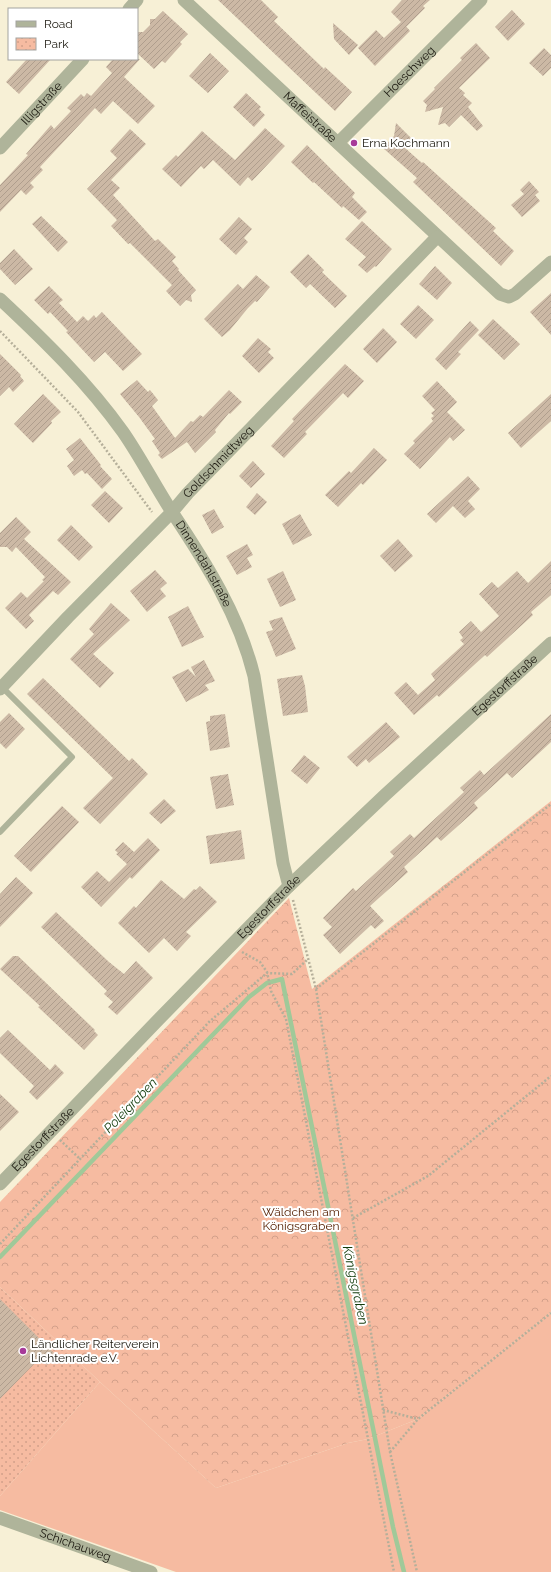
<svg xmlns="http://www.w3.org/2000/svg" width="551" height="1572" font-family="Raleway,sans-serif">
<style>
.grass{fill:#f6bba1}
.forest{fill:url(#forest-crowns)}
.park{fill:url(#park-dots)}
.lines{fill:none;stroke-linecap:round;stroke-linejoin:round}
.stream{stroke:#a0c999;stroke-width:4.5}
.building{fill:url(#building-hatch)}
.path{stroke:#b5af9a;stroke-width:2.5;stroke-dasharray:2 2;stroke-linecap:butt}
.lane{stroke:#afb49a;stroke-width:6}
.street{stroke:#afb49a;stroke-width:13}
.poi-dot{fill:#a73a99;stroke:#fff;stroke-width:1.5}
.labels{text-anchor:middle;stroke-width:4;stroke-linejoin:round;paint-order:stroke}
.street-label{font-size:12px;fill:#1c1910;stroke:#fff}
.poi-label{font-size:12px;fill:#1c1910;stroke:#fff;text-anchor:start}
.park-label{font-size:12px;fill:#562103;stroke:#fff}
.water-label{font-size:13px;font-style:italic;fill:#123b0b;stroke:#fff}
</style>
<defs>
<pattern id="forest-crowns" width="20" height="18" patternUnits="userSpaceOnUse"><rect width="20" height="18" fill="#f6bba1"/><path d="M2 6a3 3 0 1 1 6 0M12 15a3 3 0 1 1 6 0" fill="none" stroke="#d2a08a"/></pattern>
<pattern id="park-dots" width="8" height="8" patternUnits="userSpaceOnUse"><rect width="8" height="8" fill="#f6bba1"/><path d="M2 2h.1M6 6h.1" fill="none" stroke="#d2a08a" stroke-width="1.8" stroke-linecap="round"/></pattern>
<pattern id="building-hatch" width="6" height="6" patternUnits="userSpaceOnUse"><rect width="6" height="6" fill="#ccb9a5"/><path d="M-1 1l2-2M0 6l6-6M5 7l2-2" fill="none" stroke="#af9e8d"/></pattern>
</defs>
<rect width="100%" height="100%" fill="#f7f0d6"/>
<path class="grass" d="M 551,1312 L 551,1572 L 176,1572 L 0,1510 L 0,1496 L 100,1382 L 216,1488 L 348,1443 L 368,1439 L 418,1419 Z"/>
<path class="forest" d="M 551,801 L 551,1312 L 418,1419 L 368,1439 L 348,1443 L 216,1488 L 100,1382 L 0,1287 L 0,1202 L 289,898 L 312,989 Z"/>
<path class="park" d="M 0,1287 L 100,1382 L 0,1496 Z"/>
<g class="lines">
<path class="stream" d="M 0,1257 L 249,997 L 267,983 L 282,979 L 393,1527 L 404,1572"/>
</g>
<path class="building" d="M 218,0 L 261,0 L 278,17 L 274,21 L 324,69 L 325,67 L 352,92 L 335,111 Z
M 402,0 L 430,0 L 423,6 L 425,8 L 406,27 L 405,25 L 410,31 L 375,66 L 358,48 L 376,30 L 384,38 L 401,22 L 391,12 Z
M 512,10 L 525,24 L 508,41 L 495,27 Z
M 163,11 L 188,34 L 180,42 L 182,44 L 165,63 L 162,61 L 154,69 L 137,53 L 137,32 L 143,32 L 150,25 L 150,19 L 155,19 Z
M 333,23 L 358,45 L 349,55 L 334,39 Z
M 476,43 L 490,58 L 459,88 L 465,93 L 463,95 L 472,103 L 468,107 L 483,126 L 477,131 L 461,115 L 449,127 L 445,123 L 438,125 L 443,107 L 425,112 L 427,105 L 423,101 L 435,89 L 434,88 L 462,60 L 460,58 Z
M 544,48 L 551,55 L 551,68 L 543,76 L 529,63 Z
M 210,53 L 229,71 L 208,93 L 189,76 Z
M 27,59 L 51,59 L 19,94 L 6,82 Z
M 113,59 L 140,59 L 124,77 L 155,106 L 138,124 L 113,101 L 101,114 L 95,108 L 40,167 L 43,170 L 30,183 L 34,187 L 26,195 L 21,190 L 0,212 L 0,185 L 28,155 L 26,154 L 51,125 L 54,129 L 71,111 L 67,108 L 81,94 L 84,97 L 87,93 L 91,96 L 112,73 L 106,67 Z
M 246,93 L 261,107 L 259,109 L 265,115 L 254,127 L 233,107 Z
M 396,123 L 413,140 L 405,148 L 422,163 L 423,162 L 496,228 L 493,231 L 514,251 L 501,266 L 413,182 L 417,178 L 383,148 L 394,136 Z
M 265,128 L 285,146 L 252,181 L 248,177 L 240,186 L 213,160 L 204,169 L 201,166 L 181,187 L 162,169 L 176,155 L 178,157 L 202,131 L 235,160 Z
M 130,129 L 146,144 L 111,180 L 120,188 L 113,195 L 155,241 L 158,239 L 176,257 L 172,261 L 179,269 L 178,270 L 196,290 L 191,295 L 192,302 L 186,300 L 180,306 L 166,291 L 172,285 L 130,243 L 128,244 L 111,226 L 117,220 L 87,189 L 117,158 L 110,151 Z
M 307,145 L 355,193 L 352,197 L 367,212 L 359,220 L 343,206 L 342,208 L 314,182 L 313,183 L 291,162 Z
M 529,181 L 539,192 L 535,195 L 540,201 L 522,217 L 511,205 L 524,194 L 520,190 Z
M 41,216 L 68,242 L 58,252 L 32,224 Z
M 239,217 L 252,229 L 244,238 L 248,242 L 236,255 L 219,239 Z
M 362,221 L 392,249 L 376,267 L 375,266 L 367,273 L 358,265 L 366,257 L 345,239 Z
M 14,249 L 33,269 L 15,285 L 0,269 L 0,263 Z
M 308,254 L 324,270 L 322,272 L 347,296 L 335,308 L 310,284 L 306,288 L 290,272 Z
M 435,266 L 452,283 L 437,300 L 419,284 Z
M 256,275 L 270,287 L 257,302 L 255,301 L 248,308 L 230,330 L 222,337 L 204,319 L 238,284 L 243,289 Z
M 49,286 L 63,300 L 59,303 L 77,322 L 83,316 L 88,321 L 94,315 L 96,318 L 102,312 L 142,354 L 123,371 L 105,352 L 94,362 L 66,332 L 68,331 L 50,312 L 48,314 L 34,300 Z
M 551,293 L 551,335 L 530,312 Z
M 418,305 L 434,320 L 416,339 L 400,324 Z
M 493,319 L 520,344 L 504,360 L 478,335 Z
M 470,321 L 479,330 L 458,352 L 461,354 L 446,370 L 435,359 Z
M 383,328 L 397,342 L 377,363 L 363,349 Z
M 258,338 L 271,349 L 268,352 L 274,358 L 259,373 L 242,356 Z
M 0,354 L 21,375 L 20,376 L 24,381 L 13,392 L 9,387 L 0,396 Z
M 345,364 L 364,381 L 348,398 L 343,393 L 305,432 L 307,434 L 284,458 L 271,446 L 294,421 L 292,419 Z
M 137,380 L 148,392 L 150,390 L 158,400 L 152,406 L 175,438 L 191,421 L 193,422 L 200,415 L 203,417 L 229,390 L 242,402 L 230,414 L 229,413 L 215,430 L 216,432 L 195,453 L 187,442 L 162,459 L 158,455 L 160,453 L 152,441 L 155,439 L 139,417 L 120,394 Z
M 437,381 L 457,402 L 447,412 L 465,430 L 453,441 L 450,437 L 420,469 L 404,454 L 415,443 L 413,441 L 433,421 L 431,418 L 434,416 L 431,413 L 435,410 L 422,396 Z
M 43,394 L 61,412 L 51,421 L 52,423 L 33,443 L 14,424 Z
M 551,394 L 551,421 L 521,448 L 508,433 Z
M 80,438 L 101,465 L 100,466 L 112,479 L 102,489 L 87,473 L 85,474 L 82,470 L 74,476 L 67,466 L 74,460 L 66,449 Z
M 374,448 L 387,460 L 363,485 L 361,483 L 338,507 L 325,495 L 349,471 L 351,473 Z
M 253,461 L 265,474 L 251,488 L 239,476 Z
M 468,476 L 480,489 L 468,501 L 475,509 L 465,518 L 453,506 L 436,523 L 427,514 Z
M 105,491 L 123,508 L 109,523 L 91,505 Z
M 257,493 L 267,502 L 255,515 L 246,507 Z
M 214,509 L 224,527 L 212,534 L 202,515 Z
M 300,514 L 312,535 L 293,545 L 282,524 Z
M 16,517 L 31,532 L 24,539 L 71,582 L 58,595 L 53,591 L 29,615 L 34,621 L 26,629 L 5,608 L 21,592 L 27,598 L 44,581 L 42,580 L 45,577 L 16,547 L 12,552 L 7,547 L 0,547 L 0,533 Z
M 71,525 L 93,547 L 79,561 L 57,540 Z
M 398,539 L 413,556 L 395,572 L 380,556 Z
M 247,544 L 253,555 L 247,558 L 252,567 L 237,575 L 226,556 Z
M 551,561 L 551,595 L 531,612 L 533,615 L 487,657 L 485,655 L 439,697 L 437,695 L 414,715 L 394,693 L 406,682 L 418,695 L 435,680 L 431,674 L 464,644 L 460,640 L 463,638 L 459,632 L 471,621 L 481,632 L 499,616 L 479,594 L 492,582 L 498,588 L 517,571 L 528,583 Z
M 155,570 L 167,583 L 160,589 L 166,596 L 147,612 L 130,591 Z
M 283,571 L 296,600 L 280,607 L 267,579 Z
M 111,603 L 130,620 L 93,654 L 114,673 L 100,688 L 70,659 L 94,634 L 89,629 Z
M 188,606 L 204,637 L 182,647 L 168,617 Z
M 282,617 L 296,649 L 276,657 L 266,632 L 273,630 L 269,621 Z
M 204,660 L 215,681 L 205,685 L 209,690 L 186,702 L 172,677 L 188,669 L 196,677 L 191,667 Z
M 302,675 L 305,686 L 308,712 L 283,716 L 277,679 Z
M 43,678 L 129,761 L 132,758 L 148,774 L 100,824 L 83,808 L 113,778 L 27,694 Z
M 9,713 L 25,729 L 6,749 L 0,743 L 0,722 Z
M 225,714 L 230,747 L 210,751 L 206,722 L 210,721 L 210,716 Z
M 551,714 L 551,742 L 512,778 L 507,773 L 474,803 L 478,808 L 450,833 L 441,841 L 437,837 L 404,867 L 408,872 L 370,906 L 384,921 L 375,929 L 371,925 L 340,954 L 323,935 L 332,927 L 323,918 L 353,888 L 356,891 L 394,856 L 390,852 L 410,834 L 414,838 L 464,792 L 460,788 L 480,770 L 484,775 Z
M 386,722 L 400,737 L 369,763 L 366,759 L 357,767 L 347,757 Z
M 304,755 L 320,768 L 307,784 L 291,771 Z
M 228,774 L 234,805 L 216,809 L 210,777 Z
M 164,799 L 176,811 L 161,824 L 149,813 Z
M 62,806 L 79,822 L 31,872 L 14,856 Z
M 241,830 L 245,859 L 210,864 L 206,836 Z
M 148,838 L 160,850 L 132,879 L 130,877 L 101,907 L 81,887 L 97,871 L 109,882 L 127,864 L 116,854 L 118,853 L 115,850 L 123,842 L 134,852 Z
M 16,877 L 33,893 L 0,927 L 0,894 Z
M 161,880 L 184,899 L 194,889 L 196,890 L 200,886 L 217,902 L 186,932 L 191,936 L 177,951 L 164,938 L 149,953 L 118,923 L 134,906 L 136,908 Z
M 56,912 L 109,962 L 124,974 L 136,961 L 153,978 L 117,1015 L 108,1007 L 113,1002 L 104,994 L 107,991 L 41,927 Z
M 13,956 L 18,956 L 95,1030 L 94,1031 L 98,1035 L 84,1050 L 38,1007 L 40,1006 L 0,969 Z
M 8,1030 L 50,1070 L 55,1064 L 64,1073 L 37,1100 L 29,1092 L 34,1086 L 0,1053 L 0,1038 Z
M 0,1094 L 19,1112 L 0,1131 Z
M 0,1299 L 54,1353 L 50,1357 L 48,1365 L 37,1361 L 0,1399 Z"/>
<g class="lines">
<path class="path" d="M 0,331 L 78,412 L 152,512
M 293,900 L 316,989 L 390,1452 L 417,1572
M 242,952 L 260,962 L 267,972 L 271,991 L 286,1019 L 394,1572
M 316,989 L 551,804
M 60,1140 L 80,1159
M 353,1218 L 428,1176 L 551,1076
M 0,1244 L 210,1021 L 267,973 L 292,974 L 308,959
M 383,1410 L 418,1419
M 390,1452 L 418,1419 L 551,1313"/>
<path class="lane" d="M 0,832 L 72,757 L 2,687"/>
<g class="street">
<path id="s1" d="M 184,0 L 500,294 L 509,297 L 515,294 L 551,262"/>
<path d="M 129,9 L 137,0"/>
<path id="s2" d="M 338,143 L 481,0"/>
<path id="s3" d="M 0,148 L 83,59"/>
<path id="s4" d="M 0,299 C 44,340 88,383 123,432 C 141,458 155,486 172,512 C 206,563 239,615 254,676 L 283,863 L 289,886"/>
<path id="s5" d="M 0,689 L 68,617 L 172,512 L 188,493 L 437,237"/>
<path id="s6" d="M 0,1184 L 159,1019 L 289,886 L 385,795 L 551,643"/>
<path id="s7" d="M 0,1518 L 151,1572"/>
</g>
</g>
<g class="poi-dot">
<circle cx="354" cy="143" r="4"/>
<circle cx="23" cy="1351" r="4"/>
</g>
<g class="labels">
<g class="street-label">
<text dy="4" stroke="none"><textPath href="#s2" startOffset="101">Hoeschweg</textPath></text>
<text dy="4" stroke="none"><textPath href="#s3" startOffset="61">Illigstraße</textPath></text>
<text dy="4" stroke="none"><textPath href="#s1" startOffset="172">Maffeistraße</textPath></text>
<text dy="4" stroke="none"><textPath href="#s5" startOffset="315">Goldschmidtweg</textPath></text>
<text dy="4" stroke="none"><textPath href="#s4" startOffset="336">Dinnendahlstraße</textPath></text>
<text dy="4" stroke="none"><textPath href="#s6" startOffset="710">Egestorffstraße</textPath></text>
<text dy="4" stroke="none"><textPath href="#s6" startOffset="386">Egestorffstraße</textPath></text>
<text dy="4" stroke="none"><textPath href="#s6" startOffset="62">Egestorffstraße</textPath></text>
<text dy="4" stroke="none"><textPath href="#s7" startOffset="80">Schichauweg</textPath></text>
</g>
<g class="poi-label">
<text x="362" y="147">Erna Kochmann</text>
<text x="31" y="1348">Ländlicher Reiterverein<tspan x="31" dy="14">Lichtenrade e.V.</tspan></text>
</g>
<g class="park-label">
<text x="301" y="1216">Wäldchen am<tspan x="301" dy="14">Königsgraben</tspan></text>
</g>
<g class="water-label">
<text transform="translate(130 1105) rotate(-46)" y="5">Poleigraben</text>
<text transform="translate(356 1285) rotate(78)" y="5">Königsgraben</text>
</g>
</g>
<rect x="8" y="8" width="130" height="52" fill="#ffffff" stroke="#a4a39f"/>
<rect x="16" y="21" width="20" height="6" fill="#afb49a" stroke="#a4a39f"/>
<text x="44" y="28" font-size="12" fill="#1c1910">Road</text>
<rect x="16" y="38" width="20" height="12" fill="url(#park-dots)" stroke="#a4a39f"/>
<text x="44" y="48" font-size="12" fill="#1c1910">Park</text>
</svg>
